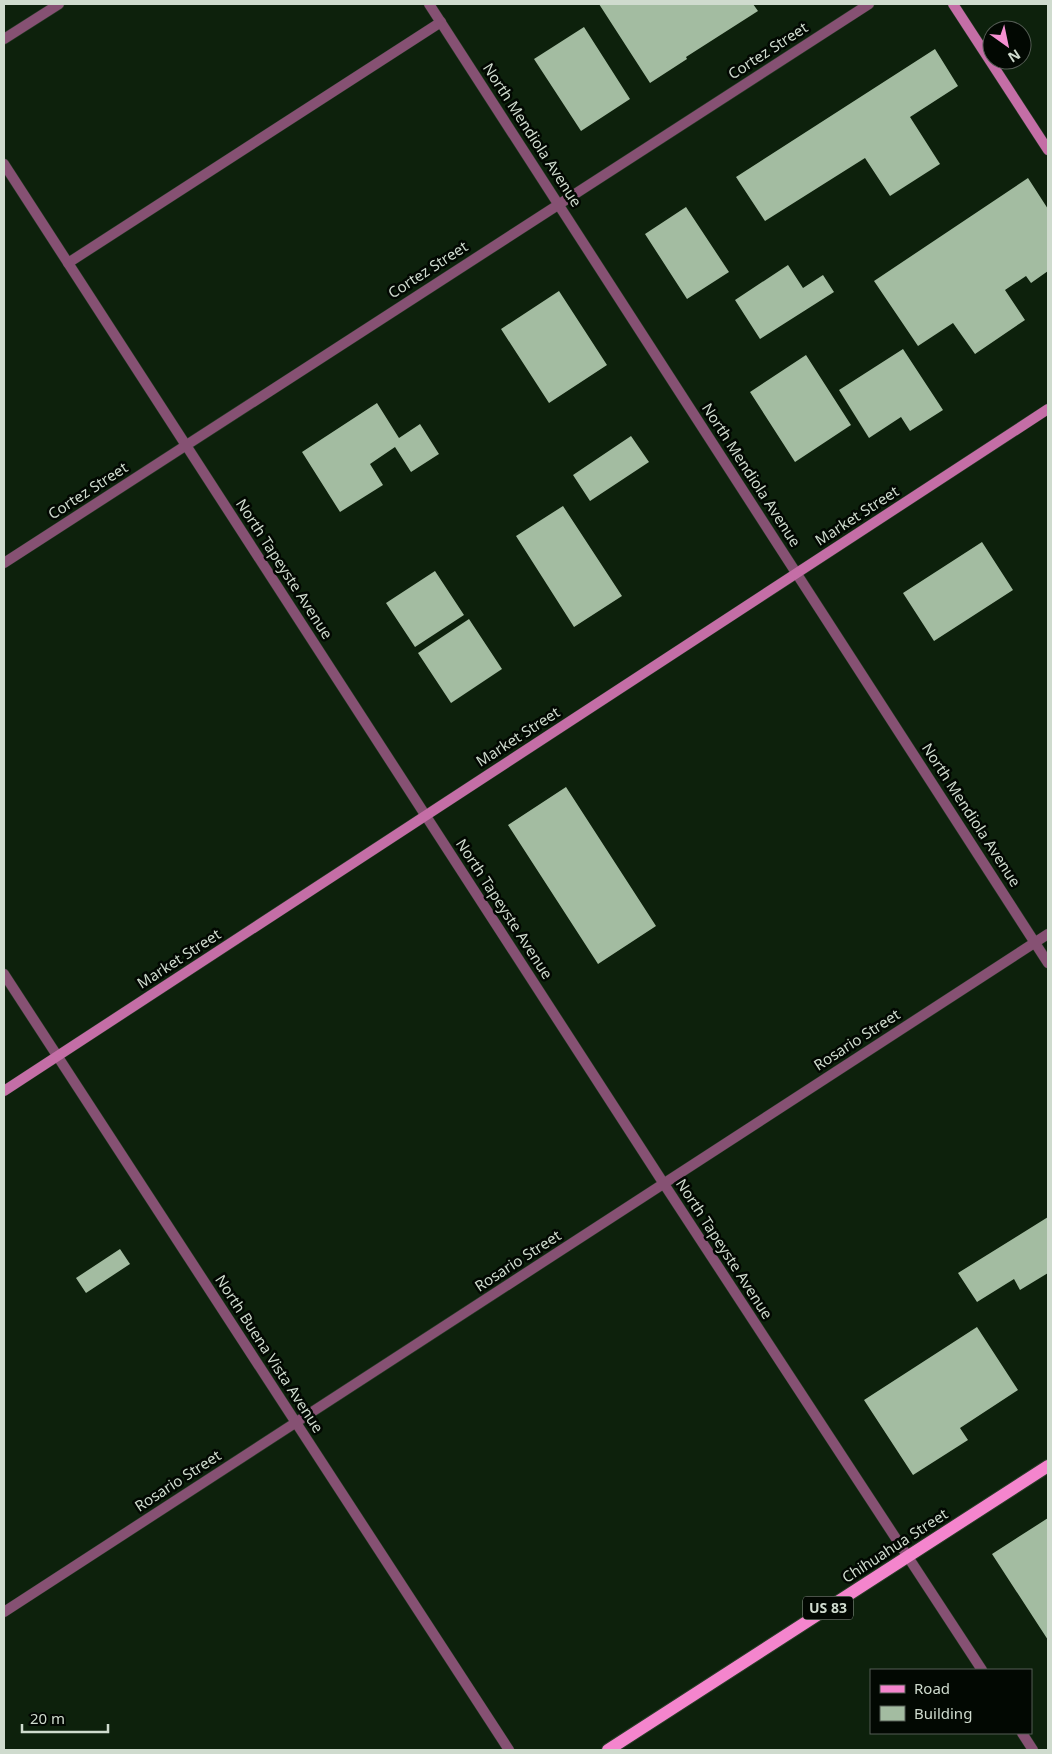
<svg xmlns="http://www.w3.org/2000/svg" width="1052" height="1754" font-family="'Noto Sans',sans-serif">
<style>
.building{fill:#a3bca1}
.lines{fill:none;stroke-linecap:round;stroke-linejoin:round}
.lane-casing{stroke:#283b27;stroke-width:11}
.street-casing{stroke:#283b27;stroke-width:11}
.secondary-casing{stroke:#283b27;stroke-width:11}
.primary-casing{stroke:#283b27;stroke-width:14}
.lane{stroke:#865173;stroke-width:10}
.street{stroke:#865173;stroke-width:10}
.secondary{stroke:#c46ea6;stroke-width:10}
.primary{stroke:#f485cd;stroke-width:12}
.labels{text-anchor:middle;stroke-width:5;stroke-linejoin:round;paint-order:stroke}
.shield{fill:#020802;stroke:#929c91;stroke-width:1}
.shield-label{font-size:14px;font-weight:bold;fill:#cfdbce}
.street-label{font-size:15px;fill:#cfdbce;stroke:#020802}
</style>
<rect width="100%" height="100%" fill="#0d210c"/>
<path class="building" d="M 599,4 L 753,4 L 758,11 L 686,57 L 687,59 L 650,83 Z
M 584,27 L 630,99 L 581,131 L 534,59 Z
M 935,49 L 958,86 L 910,117 L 940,164 L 890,196 L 865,158 L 765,221 L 736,177 Z
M 1028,178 L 1048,209 L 1048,271 L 1031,283 L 1026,276 L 1005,290 L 1025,320 L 975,354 L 953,323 L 918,346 L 874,281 Z
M 686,207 L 729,272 L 687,299 L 645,234 Z
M 788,265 L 803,288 L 823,275 L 834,292 L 760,339 L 735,300 Z
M 559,291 L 607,365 L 549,403 L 501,329 Z
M 903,349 L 943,410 L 910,431 L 901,417 L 869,438 L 839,390 Z
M 806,355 L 851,425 L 795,462 L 750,392 Z
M 377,403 L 399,438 L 420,424 L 439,454 L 411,472 L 395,447 L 370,464 L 383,485 L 340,512 L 302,452 Z
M 631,436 L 649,462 L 590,501 L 573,475 Z
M 563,506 L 622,596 L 574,627 L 516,536 Z
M 982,542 L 1013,590 L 934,641 L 903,593 Z
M 435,571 L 464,615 L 415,647 L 386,603 Z
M 469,619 L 502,669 L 451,703 L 418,653 Z
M 566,787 L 656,926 L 598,964 L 508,825 Z
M 1048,1217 L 1048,1273 L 1020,1290 L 1014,1279 L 977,1302 L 958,1273 Z
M 120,1249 L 130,1264 L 86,1293 L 76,1278 Z
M 977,1327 L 1018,1390 L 960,1428 L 968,1440 L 913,1475 L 864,1400 Z
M 1048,1518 L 1048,1640 L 992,1554 Z"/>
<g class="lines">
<defs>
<path id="lane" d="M 68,263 L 441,22"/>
<path id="street" d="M 429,4 L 1048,963
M 4,39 L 59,4
M 4,164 L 664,1184 L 982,1670
M 4,563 L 869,4
M 4,974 L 509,1750
M 4,1612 L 1048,934
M 1022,1733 L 1033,1750"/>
<path id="secondary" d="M 953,4 L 1048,150
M 4,1091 L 1048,409"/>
<path id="primary" d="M 608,1750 L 1048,1466"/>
</defs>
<use href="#lane" class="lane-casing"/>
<use href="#street" class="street-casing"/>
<use href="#secondary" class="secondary-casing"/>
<use href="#primary" class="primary-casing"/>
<use href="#lane" class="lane"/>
<use href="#street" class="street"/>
<use href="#secondary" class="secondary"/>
<use href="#primary" class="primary"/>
</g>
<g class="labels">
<rect class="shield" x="803" y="1596.5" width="50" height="23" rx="4"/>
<g class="shield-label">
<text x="828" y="1613">US 83</text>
</g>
<g class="street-label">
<text transform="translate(768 51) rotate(-33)" y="5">Cortez Street</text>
<text transform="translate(532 135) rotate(57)" y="5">North Mendiola Avenue</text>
<text transform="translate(428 270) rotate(-33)" y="5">Cortez Street</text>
<text transform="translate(751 475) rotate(57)" y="5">North Mendiola Avenue</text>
<text transform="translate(88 491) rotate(-33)" y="5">Cortez Street</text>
<text transform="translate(857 516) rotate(-33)" y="5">Market Street</text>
<text transform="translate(284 569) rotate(57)" y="5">North Tapeyste Avenue</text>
<text transform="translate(518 737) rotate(-33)" y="5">Market Street</text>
<text transform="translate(971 815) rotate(57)" y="5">North Mendiola Avenue</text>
<text transform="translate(504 909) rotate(57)" y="5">North Tapeyste Avenue</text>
<text transform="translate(179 959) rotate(-33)" y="5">Market Street</text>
<text transform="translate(857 1040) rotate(-33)" y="5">Rosario Street</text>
<text transform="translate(724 1249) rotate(57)" y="5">North Tapeyste Avenue</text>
<text transform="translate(518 1261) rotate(-33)" y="5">Rosario Street</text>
<text transform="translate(269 1354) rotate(57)" y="5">North Buena Vista Avenue</text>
<text transform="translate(178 1481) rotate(-33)" y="5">Rosario Street</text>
<text transform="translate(895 1546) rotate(-33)" y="5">Chihuahua Street</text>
</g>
</g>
<rect width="1052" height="1754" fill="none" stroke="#cfdbce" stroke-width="10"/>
<rect x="870" y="1669" width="162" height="65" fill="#020802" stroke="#545c54"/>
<rect x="880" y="1685" width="25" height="8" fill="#f485cd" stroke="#545c54"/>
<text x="914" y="1694" font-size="15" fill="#cfdbce">Road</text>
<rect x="880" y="1706" width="25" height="15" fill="#a3bca1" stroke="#545c54"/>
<text x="914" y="1719" font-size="15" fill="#cfdbce">Building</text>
<g transform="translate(1007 45) rotate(147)"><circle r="24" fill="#020802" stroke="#545c54"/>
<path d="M0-4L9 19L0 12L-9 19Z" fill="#f590d1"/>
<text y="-8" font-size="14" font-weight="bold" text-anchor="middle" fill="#cfdbce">N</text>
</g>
<path d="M22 1724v8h86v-8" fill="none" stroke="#cfdbce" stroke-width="2.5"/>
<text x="30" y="1724" font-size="15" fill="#cfdbce" stroke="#020802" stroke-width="4" paint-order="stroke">20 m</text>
</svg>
